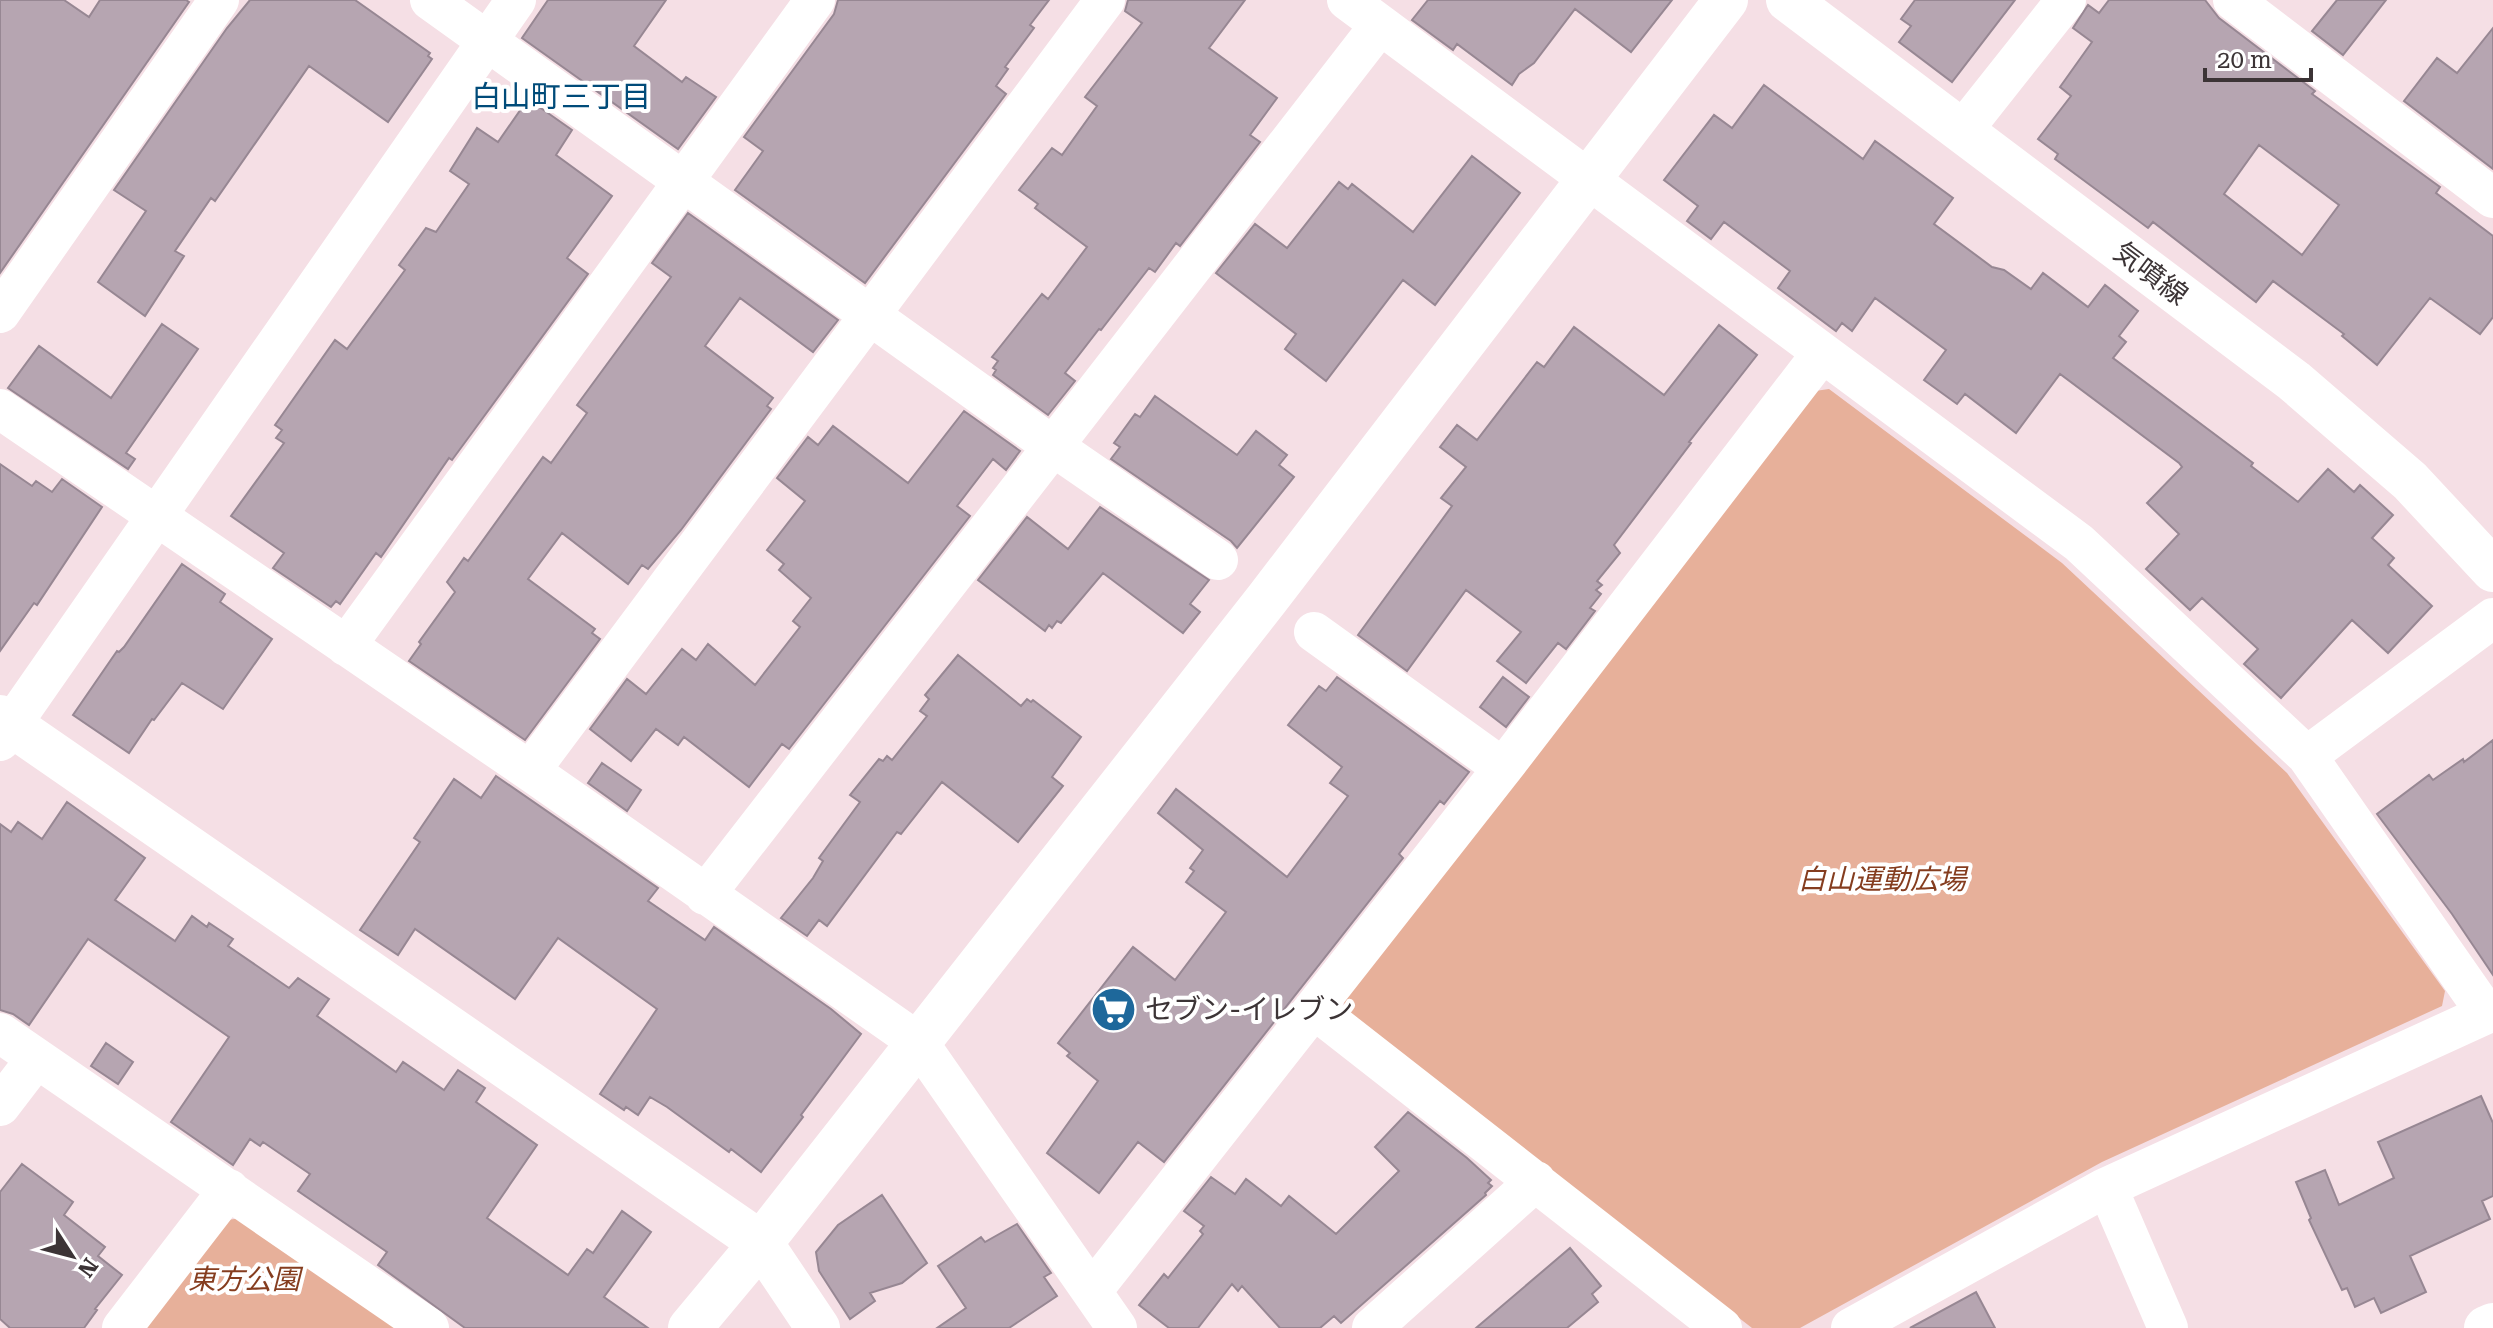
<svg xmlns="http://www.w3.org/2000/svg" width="2493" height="1328" font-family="'Roboto Serif','Noto Sans JP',serif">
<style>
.green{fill:#e7b09a}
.building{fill:#b6a5b1;stroke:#978793;stroke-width:2;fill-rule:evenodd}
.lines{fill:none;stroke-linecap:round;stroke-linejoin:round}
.minor{stroke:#fff;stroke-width:40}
.tertiary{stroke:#fff;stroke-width:44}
.secondary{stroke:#fff;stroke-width:44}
.labels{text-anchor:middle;stroke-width:8;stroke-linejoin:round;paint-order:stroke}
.street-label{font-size:28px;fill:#3c3436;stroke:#fff}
.park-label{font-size:28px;font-style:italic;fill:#853d1f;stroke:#fff}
.poi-label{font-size:28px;fill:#3c3436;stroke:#fff;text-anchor:start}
.neighbourhood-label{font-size:30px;fill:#004b79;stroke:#fff}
</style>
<rect width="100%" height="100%" fill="#f5dfe5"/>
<path class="green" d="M 1829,389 L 2062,563 L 2287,773 L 2445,991 L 2442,1006 L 2102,1162 L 1800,1328 L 1752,1328 L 1346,1013 L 1343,996 L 1815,391 Z
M 242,1218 L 403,1328 L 145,1328 L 227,1220 Z"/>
<path class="building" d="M 0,0 L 64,0 L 89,17 L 100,0 L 186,0 L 189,2 L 0,273 Z
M 250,0 L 355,0 L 430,53 L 428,56 L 432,59 L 388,122 L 309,66 L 215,201 L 211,198 L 175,251 L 184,256 L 145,316 L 98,282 L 146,211 L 114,190 L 227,28 Z
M 548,0 L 666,0 L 634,46 L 682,82 L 686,77 L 716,97 L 678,149 L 522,38 Z
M 838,0 L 1049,0 L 1030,25 L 1034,28 L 1005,67 L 1008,69 L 996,86 L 1006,94 L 865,283 L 735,190 L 763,151 L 744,137 L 834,14 Z
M 1128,0 L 1245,0 L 1209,48 L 1277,98 L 1250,135 L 1260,142 L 1180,246 L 1176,243 L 1155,272 L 1149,268 L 1101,330 L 1099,329 L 1065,373 L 1075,381 L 1048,415 L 993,375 L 996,370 L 993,368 L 998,361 L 992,357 L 1042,294 L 1048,299 L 1087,247 L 1035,208 L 1038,204 L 1019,190 L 1052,148 L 1062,155 L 1097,106 L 1085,97 L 1142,23 L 1125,11 Z
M 1428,0 L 1672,0 L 1631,52 L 1575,9 L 1534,63 L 1519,74 L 1512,85 L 1457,44 L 1453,50 L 1412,20 Z
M 1915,0 L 2015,0 L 1952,82 L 1899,42 L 1911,26 L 1901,19 Z
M 2109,0 L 2205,0 L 2219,18 L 2315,91 L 2312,94 L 2440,187 L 2436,193 L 2493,236 L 2493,317 L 2480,334 L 2430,298 L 2377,365 L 2342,336 L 2344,334 L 2273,281 L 2256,302 L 2153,222 L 2148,228 L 2055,159 L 2058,154 L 2038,139 L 2071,96 L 2060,87 L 2092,42 L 2073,28 L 2088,5 L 2099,13 ZM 2259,145 L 2339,205 L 2302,255 L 2224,194 Z
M 2337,0 L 2386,0 L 2343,55 L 2312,31 Z
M 2493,28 L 2493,169 L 2404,101 L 2437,58 L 2457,73 Z
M 1764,85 L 1863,159 L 1875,141 L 1953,198 L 1934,224 L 1992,267 L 2004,270 L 2031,289 L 2043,273 L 2088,307 L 2105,285 L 2138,311 L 2119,336 L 2126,342 L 2113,358 L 2253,463 L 2251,466 L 2298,502 L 2328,469 L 2354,492 L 2360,485 L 2393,515 L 2372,538 L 2394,558 L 2388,565 L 2432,606 L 2388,653 L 2352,620 L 2281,698 L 2244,664 L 2258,649 L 2202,598 L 2190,610 L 2146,569 L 2179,534 L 2147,503 L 2182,467 L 2179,463 L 2060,374 L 2016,433 L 1965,394 L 1957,404 L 1924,380 L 1946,350 L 1875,298 L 1852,331 L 1842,323 L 1836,331 L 1778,288 L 1790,271 L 1724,222 L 1711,239 L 1687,221 L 1698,206 L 1664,180 L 1714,115 L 1732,128 Z
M 528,99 L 572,130 L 556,155 L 612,196 L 567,258 L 588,274 L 474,430 L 452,460 L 449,458 L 381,557 L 376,553 L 340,604 L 336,601 L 331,607 L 273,568 L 284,553 L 231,516 L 284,443 L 276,438 L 282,430 L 275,425 L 335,340 L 347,349 L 405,270 L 399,265 L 426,228 L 436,232 L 469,184 L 450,171 L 477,128 L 498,142 Z
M 1472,156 L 1520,193 L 1435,305 L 1403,280 L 1326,381 L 1285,349 L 1296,334 L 1216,273 L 1255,224 L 1287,248 L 1339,182 L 1348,189 L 1352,184 L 1413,232 Z
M 688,213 L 838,320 L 813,352 L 740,298 L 705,346 L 773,398 L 767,406 L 771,409 L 681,530 L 648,569 L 642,565 L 628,584 L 562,533 L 528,579 L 595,629 L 592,633 L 600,639 L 525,740 L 409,661 L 421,644 L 419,642 L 455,592 L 447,582 L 464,558 L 468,561 L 543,457 L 551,463 L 587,413 L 577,405 L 671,277 L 652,263 Z
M 162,324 L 198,349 L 126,453 L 135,459 L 128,469 L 8,388 L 39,346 L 111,398 Z
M 1719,325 L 1757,355 L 1689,442 L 1691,443 L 1614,545 L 1620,553 L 1597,581 L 1602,585 L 1596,590 L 1601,594 L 1590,608 L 1595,611 L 1566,649 L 1558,643 L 1526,683 L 1497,661 L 1521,632 L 1466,590 L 1407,671 L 1358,635 L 1452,506 L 1441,498 L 1466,467 L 1440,447 L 1457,425 L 1477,440 L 1537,362 L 1544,367 L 1574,327 L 1664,395 Z
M 1155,396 L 1237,455 L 1256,431 L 1287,455 L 1279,465 L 1294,477 L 1237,548 L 1231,541 L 1111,459 L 1120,447 L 1114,443 L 1135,414 L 1140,417 Z
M 964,411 L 1020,451 L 1006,470 L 993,459 L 957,506 L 970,516 L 789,749 L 782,744 L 749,787 L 684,737 L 678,745 L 656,729 L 631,761 L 590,729 L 627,679 L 646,694 L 682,649 L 696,660 L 708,644 L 755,685 L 800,627 L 793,621 L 811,598 L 779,570 L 784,564 L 767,550 L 805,501 L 777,478 L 808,437 L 818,445 L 833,426 L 908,483 Z
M 0,464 L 32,486 L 36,481 L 52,492 L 62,479 L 102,507 L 37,605 L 34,603 L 0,651 Z
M 1100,507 L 1209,580 L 1190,604 L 1200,612 L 1183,633 L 1103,573 L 1061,623 L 1057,621 L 1052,628 L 1049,625 L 1045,631 L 978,580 L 1027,517 L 1068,549 Z
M 182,564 L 225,594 L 220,602 L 272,639 L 223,709 L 182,683 L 154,720 L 152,719 L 129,753 L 73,715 L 117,651 L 119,652 L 124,647 Z
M 958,655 L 1021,706 L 1027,699 L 1031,702 L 1033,700 L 1081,737 L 1052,777 L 1063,786 L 1018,842 L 942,782 L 901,834 L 897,832 L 827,926 L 819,920 L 807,936 L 781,918 L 813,878 L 823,861 L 819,858 L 860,802 L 850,795 L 879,759 L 883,761 L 887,756 L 892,760 L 927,716 L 920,711 L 929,699 L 925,695 Z
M 1337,677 L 1469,772 L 1444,804 L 1440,801 L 1399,854 L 1403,858 L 1164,1162 L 1138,1142 L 1099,1193 L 1047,1153 L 1098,1081 L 1067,1056 L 1070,1053 L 1058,1043 L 1133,947 L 1175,980 L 1226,912 L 1186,882 L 1194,871 L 1190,868 L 1203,850 L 1158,813 L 1176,789 L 1287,877 L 1348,796 L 1330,783 L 1342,767 L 1288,725 L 1319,686 L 1326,691 Z
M 1503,677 L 1529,697 L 1506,727 L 1480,707 Z
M 2493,740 L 2493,975 L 2452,914 L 2377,814 L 2429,775 L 2433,780 L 2463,759 L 2464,762 Z
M 602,763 L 641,790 L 627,811 L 588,783 Z
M 496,776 L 658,888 L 648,901 L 705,940 L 714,927 L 831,1009 L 861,1034 L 801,1115 L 803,1117 L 761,1172 L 731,1149 L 729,1152 L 667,1107 L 650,1097 L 638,1115 L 626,1107 L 624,1110 L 600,1094 L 657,1009 L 558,938 L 515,999 L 415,929 L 398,955 L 360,930 L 420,842 L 414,838 L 454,779 L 481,798 Z
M 67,802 L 145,858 L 115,900 L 175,941 L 192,916 L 207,927 L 209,923 L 233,939 L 228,946 L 289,988 L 298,978 L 329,999 L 317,1016 L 396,1072 L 403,1062 L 444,1090 L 458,1070 L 485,1088 L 476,1102 L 537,1145 L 487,1218 L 568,1275 L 587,1249 L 593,1253 L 622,1211 L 651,1232 L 604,1297 L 648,1328 L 465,1328 L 378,1265 L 387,1252 L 298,1191 L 310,1174 L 263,1142 L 260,1146 L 250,1139 L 233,1165 L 171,1122 L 229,1037 L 88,939 L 29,1025 L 13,1014 L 0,1010 L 0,824 L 11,832 L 18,822 L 42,839 Z
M 106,1043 L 133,1062 L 118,1084 L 91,1066 Z
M 2481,1096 L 2493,1123 L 2493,1196 L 2482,1201 L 2490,1219 L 2410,1256 L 2426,1292 L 2381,1313 L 2374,1298 L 2355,1307 L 2347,1288 L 2342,1290 L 2309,1220 L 2311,1218 L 2296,1182 L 2325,1170 L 2339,1205 L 2394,1178 L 2378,1142 Z
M 1408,1112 L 1467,1158 L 1491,1180 L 1488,1183 L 1492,1186 L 1485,1193 L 1486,1195 L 1341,1323 L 1334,1316 L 1320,1328 L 1280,1328 L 1242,1286 L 1238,1291 L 1232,1284 L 1198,1328 L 1169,1328 L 1139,1305 L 1164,1274 L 1168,1278 L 1203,1234 L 1200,1231 L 1204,1226 L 1184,1211 L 1211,1177 L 1235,1194 L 1246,1179 L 1281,1206 L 1289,1196 L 1336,1234 L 1399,1171 L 1375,1147 Z
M 22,1164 L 73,1202 L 64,1215 L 105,1247 L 98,1256 L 122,1275 L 95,1309 L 97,1310 L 84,1328 L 10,1328 L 0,1319 L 0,1192 Z
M 882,1195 L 927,1263 L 902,1283 L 870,1293 L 875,1301 L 850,1319 L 819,1271 L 816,1252 L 838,1225 Z
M 1017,1224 L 1051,1273 L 1044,1277 L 1057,1296 L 1009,1328 L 937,1328 L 966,1308 L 938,1266 L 981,1237 L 985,1242 Z
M 1570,1248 L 1601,1286 L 1592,1294 L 1598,1302 L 1567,1328 L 1476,1328 Z
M 1976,1292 L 1995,1328 L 1910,1328 Z"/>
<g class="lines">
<path class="minor" d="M 430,0 L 1054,447 L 1218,560
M 1347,0 L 2079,543 L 2307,756 L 2486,1013
M 2233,0 L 2493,198
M 1963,130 L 2066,0
M 0,313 L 219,0
M 0,409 L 530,771 L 918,1042 L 1117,1328
M 1314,632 L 1503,768
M 346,646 L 815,0
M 0,741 L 516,0
M 2307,756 L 2493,618
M 530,771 L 1105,0
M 705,895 L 1380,25
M 1314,1009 L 1722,1328
M 0,1033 L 429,1328
M 0,1106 L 36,1059
M 2108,1189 L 2168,1328
M 1092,1291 L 1503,768 L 1822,353
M 122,1328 L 229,1189
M 1372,1328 L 1536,1181
M 1851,1328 L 2103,1189 L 2493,1011"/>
<path class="tertiary" d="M 1788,0 L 2294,381 L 2410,481 L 2493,570
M 0,717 L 761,1243 L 818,1328
M 690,1328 L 761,1243 L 1267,599 L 1726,0"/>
<path class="secondary" d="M 2486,1328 L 2493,1325"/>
</g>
<defs>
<symbol id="supermarket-disc" viewBox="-11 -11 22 22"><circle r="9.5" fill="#1e689b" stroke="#fff"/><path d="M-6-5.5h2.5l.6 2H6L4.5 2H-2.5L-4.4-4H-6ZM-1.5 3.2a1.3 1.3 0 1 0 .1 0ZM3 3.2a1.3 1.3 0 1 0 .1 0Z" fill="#fff"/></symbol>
</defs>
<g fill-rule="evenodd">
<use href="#supermarket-disc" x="1088" y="984" width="51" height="51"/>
</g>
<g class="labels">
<g class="street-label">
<text transform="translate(2151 273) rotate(37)" y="10">気噴線</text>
</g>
<g class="park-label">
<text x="1882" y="889">白山運動広場</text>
<text x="244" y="1289">東方公園</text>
</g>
<g class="poi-label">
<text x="1145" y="1019">セブン-イレブン</text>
</g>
<g class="neighbourhood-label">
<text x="561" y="107">白山町三丁目</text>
</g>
</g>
<g transform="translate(72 1256) rotate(126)" stroke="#ffffff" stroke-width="6" paint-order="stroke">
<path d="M0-6L14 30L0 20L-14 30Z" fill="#3c3436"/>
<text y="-12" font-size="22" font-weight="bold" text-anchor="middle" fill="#3c3436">N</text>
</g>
<path d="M2205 68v12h106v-12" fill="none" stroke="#3c3436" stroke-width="4"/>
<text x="2217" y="68" font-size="24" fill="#3c3436" stroke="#ffffff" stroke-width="6" paint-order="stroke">20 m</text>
</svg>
